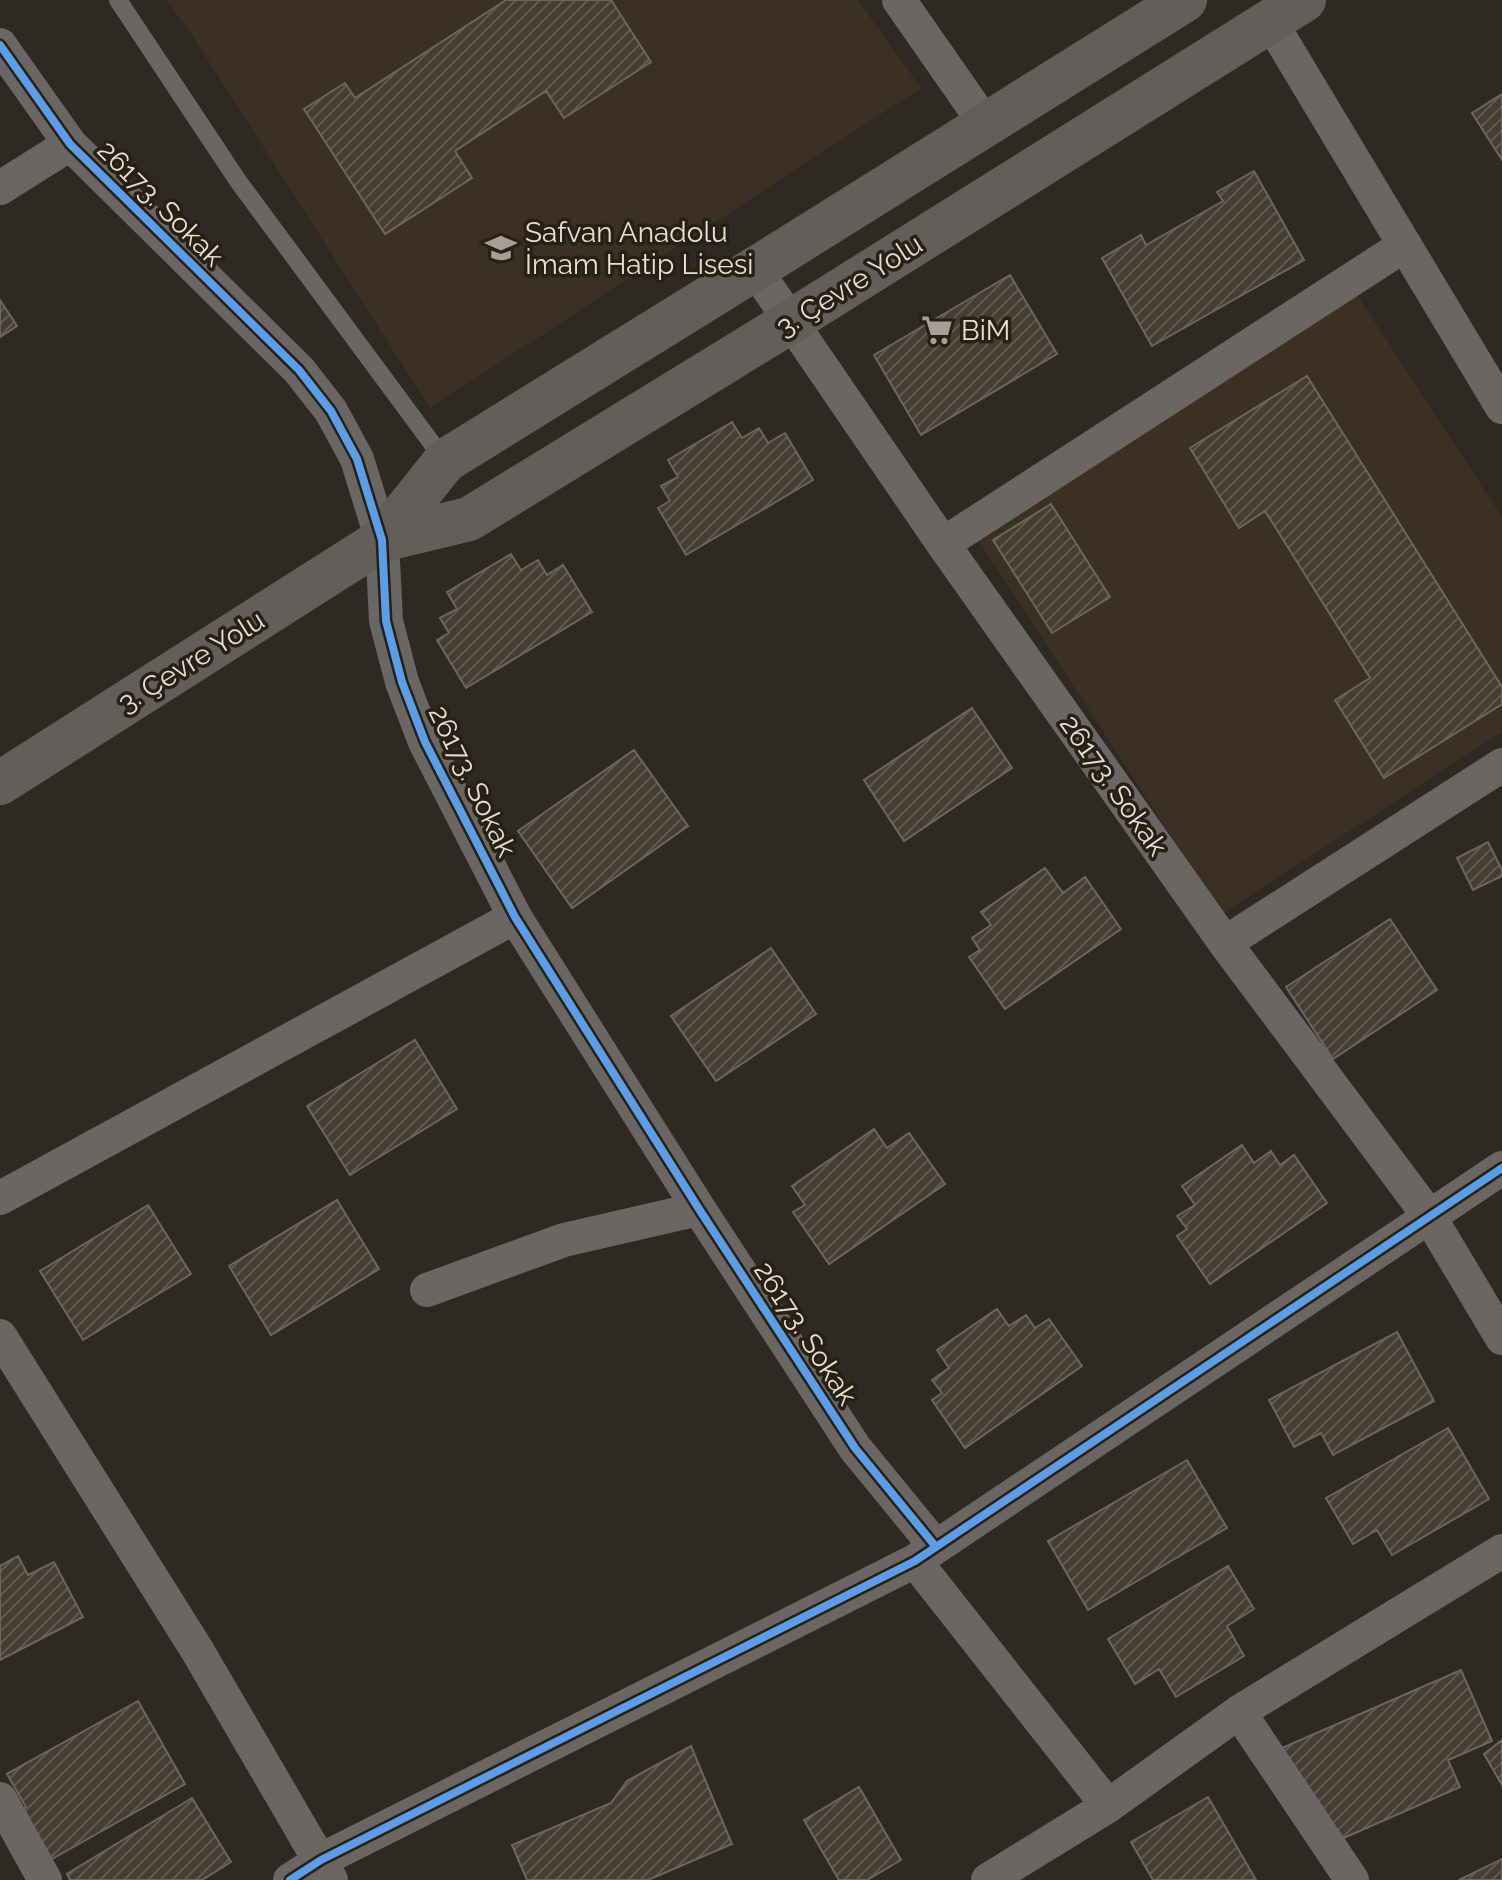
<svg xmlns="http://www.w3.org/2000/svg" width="1502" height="1880" font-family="Raleway,sans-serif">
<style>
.education{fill:#3b3022}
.building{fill:url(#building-hatch);stroke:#6a6660;stroke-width:2}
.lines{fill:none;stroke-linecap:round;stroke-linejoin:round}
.service{stroke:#696664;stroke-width:18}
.minor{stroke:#696664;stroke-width:34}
.secondary{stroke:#625f5b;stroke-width:44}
.cycleway-casing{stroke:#292014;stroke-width:13}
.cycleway{stroke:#5a9eea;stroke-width:8}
.labels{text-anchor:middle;stroke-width:7;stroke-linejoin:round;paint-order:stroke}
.street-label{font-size:28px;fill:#e5ded7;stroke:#292014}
.poi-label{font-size:28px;fill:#e5ded7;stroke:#292014;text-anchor:start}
</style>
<defs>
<pattern id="building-hatch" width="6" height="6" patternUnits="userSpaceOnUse" patternTransform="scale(2)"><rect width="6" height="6" fill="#463d32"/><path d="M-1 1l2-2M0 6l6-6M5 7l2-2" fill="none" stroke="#61594f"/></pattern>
</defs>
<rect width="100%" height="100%" fill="#2e2923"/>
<path class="education" d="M 167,0 L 858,0 L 921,88 L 430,408 L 193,37 Z
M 1356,293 L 1502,517 L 1502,732 L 1222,914 L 977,538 Z"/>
<path class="building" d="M 506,0 L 611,0 L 651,62 L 564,118 L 546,91 L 455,151 L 472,178 L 385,234 L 304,109 L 345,83 L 355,98 Z
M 1502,94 L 1502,160 L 1472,113 Z
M 1254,171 L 1304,260 L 1152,346 L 1102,258 L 1141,235 L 1146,245 L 1223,201 L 1217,192 Z
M 1010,275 L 1057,354 L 921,435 L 874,355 Z
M 0,300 L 17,326 L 0,337 Z
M 1307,376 L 1502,687 L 1502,704 L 1384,778 L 1335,700 L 1370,678 L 1265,511 L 1239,528 L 1190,448 Z
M 732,422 L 742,438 L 759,428 L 768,443 L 785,433 L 813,480 L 686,555 L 658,508 L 670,501 L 661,486 L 678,477 L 668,460 Z
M 1051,504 L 1110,597 L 1052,633 L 993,540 Z
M 511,554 L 521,570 L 538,560 L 547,575 L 563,565 L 592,612 L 466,688 L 437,640 L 449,633 L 440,618 L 457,609 L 447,592 Z
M 972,708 L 1012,768 L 904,841 L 864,780 Z
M 634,750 L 688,826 L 572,908 L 518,831 Z
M 1488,842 L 1502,870 L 1502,876 L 1473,890 L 1457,858 Z
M 1045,868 L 1063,893 L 1085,877 L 1121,929 L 1005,1009 L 969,957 L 980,950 L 972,938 L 991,925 L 981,912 Z
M 1390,919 L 1437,990 L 1333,1059 L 1286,987 Z
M 771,948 L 816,1014 L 716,1081 L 671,1016 Z
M 415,1040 L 457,1109 L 350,1175 L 307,1106 Z
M 874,1129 L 887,1148 L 909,1133 L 945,1184 L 829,1264 L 793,1212 L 805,1205 L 792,1186 Z
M 1242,1145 L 1254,1163 L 1271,1151 L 1280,1165 L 1294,1155 L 1327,1203 L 1210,1284 L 1177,1236 L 1187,1229 L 1177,1216 L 1195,1205 L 1182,1186 Z
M 337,1200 L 379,1269 L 271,1335 L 229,1266 Z
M 148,1205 L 191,1274 L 83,1340 L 40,1271 Z
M 997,1309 L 1009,1326 L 1026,1315 L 1035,1328 L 1049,1319 L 1082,1366 L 965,1448 L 932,1400 L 942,1393 L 932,1380 L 949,1368 L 937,1350 Z
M 1397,1332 L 1434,1401 L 1333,1455 L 1321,1433 L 1294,1447 L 1269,1400 Z
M 1448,1428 L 1489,1499 L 1392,1555 L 1377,1530 L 1353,1544 L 1326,1498 Z
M 1187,1460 L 1227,1528 L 1088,1610 L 1048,1541 Z
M 18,1556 L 28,1575 L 54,1562 L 83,1617 L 0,1660 L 0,1566 Z
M 1228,1566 L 1254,1609 L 1227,1626 L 1244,1656 L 1176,1697 L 1159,1669 L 1135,1684 L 1108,1639 Z
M 1461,1670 L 1492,1741 L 1448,1760 L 1460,1787 L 1337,1841 L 1282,1748 Z
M 138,1701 L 185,1784 L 45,1863 L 17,1812 L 26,1807 L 7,1774 Z
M 1502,1740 L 1502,1785 L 1484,1754 Z
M 691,1746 L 732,1844 L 648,1880 L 527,1880 L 512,1845 L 611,1803 L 627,1781 Z
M 859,1787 L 901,1860 L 867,1880 L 839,1880 L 804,1820 Z
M 1208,1797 L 1256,1880 L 1153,1880 L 1131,1842 Z
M 192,1798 L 231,1862 L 202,1880 L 70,1880 L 67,1874 Z
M 1502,1859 L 1502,1880 L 1459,1880 Z"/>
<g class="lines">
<path class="service" d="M 118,0 L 238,181 L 445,461"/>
<path class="minor" d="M 899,0 L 986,125
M 1270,21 L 1502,407
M 0,45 L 70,144 L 299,370 L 331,411 L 357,459 L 382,540 L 386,621 L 402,682 L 425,742 L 515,917 L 699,1209 L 855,1448 L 936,1547
M 0,188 L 70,144
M 755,269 L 943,544 L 1225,943 L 1429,1216 L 1502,1338
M 943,544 L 1405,245
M 1225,943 L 1502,765
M 0,1198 L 515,917
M 427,1290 L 564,1240 L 699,1209
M 0,1336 L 197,1650 L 331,1880
M 915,1561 L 1108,1806
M 1239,1712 L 1352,1880
M 0,1799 L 45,1880
M 290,1880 L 321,1860 L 915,1561 L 1502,1168
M 988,1880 L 1108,1806 L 1239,1712 L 1502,1551"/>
<path class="secondary" d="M 1185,0 L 755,269 L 445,461 L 382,540 L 469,519 L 790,322 L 1304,0
M 0,783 L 382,540"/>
<defs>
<path id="cycleway" d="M 0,45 L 70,144 L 299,370 L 331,411 L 357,459 L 382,540 L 386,621 L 402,682 L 425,742 L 515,917 L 699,1209 L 855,1448 L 936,1547
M 290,1880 L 321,1860 L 915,1561 L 1502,1168"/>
</defs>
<use href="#cycleway" class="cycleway-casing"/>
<use href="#cycleway" class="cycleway"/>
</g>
<defs>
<symbol id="school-bare" viewBox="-9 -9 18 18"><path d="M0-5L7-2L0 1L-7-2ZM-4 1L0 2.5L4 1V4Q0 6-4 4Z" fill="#a59f98" stroke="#292014" stroke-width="2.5" paint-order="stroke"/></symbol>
<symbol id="supermarket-bare" viewBox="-9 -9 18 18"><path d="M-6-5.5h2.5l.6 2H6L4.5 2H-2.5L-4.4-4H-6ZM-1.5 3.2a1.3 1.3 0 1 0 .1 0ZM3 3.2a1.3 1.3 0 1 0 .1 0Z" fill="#a59f98" stroke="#292014" stroke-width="2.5" paint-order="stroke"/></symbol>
</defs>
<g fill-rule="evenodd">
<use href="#school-bare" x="479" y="226" width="44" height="44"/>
<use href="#supermarket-bare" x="915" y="308" width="44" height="44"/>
</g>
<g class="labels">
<g class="street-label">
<text transform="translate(161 203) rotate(45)" y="10">26173. Sokak</text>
<text transform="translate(849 285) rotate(-32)" y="10">3. Çevre Yolu</text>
<text transform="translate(191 661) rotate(-32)" y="10">3. Çevre Yolu</text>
<text transform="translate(473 781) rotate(64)" y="10">26173. Sokak</text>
<text transform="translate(1114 785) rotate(55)" y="10">26173. Sokak</text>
<text transform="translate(806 1333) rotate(57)" y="10">26173. Sokak</text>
</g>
<g class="poi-label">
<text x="525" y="242">Safvan Anadolu<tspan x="525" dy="32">İmam Hatip Lisesi</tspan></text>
<text x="961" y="340">BiM</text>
</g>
</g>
</svg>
